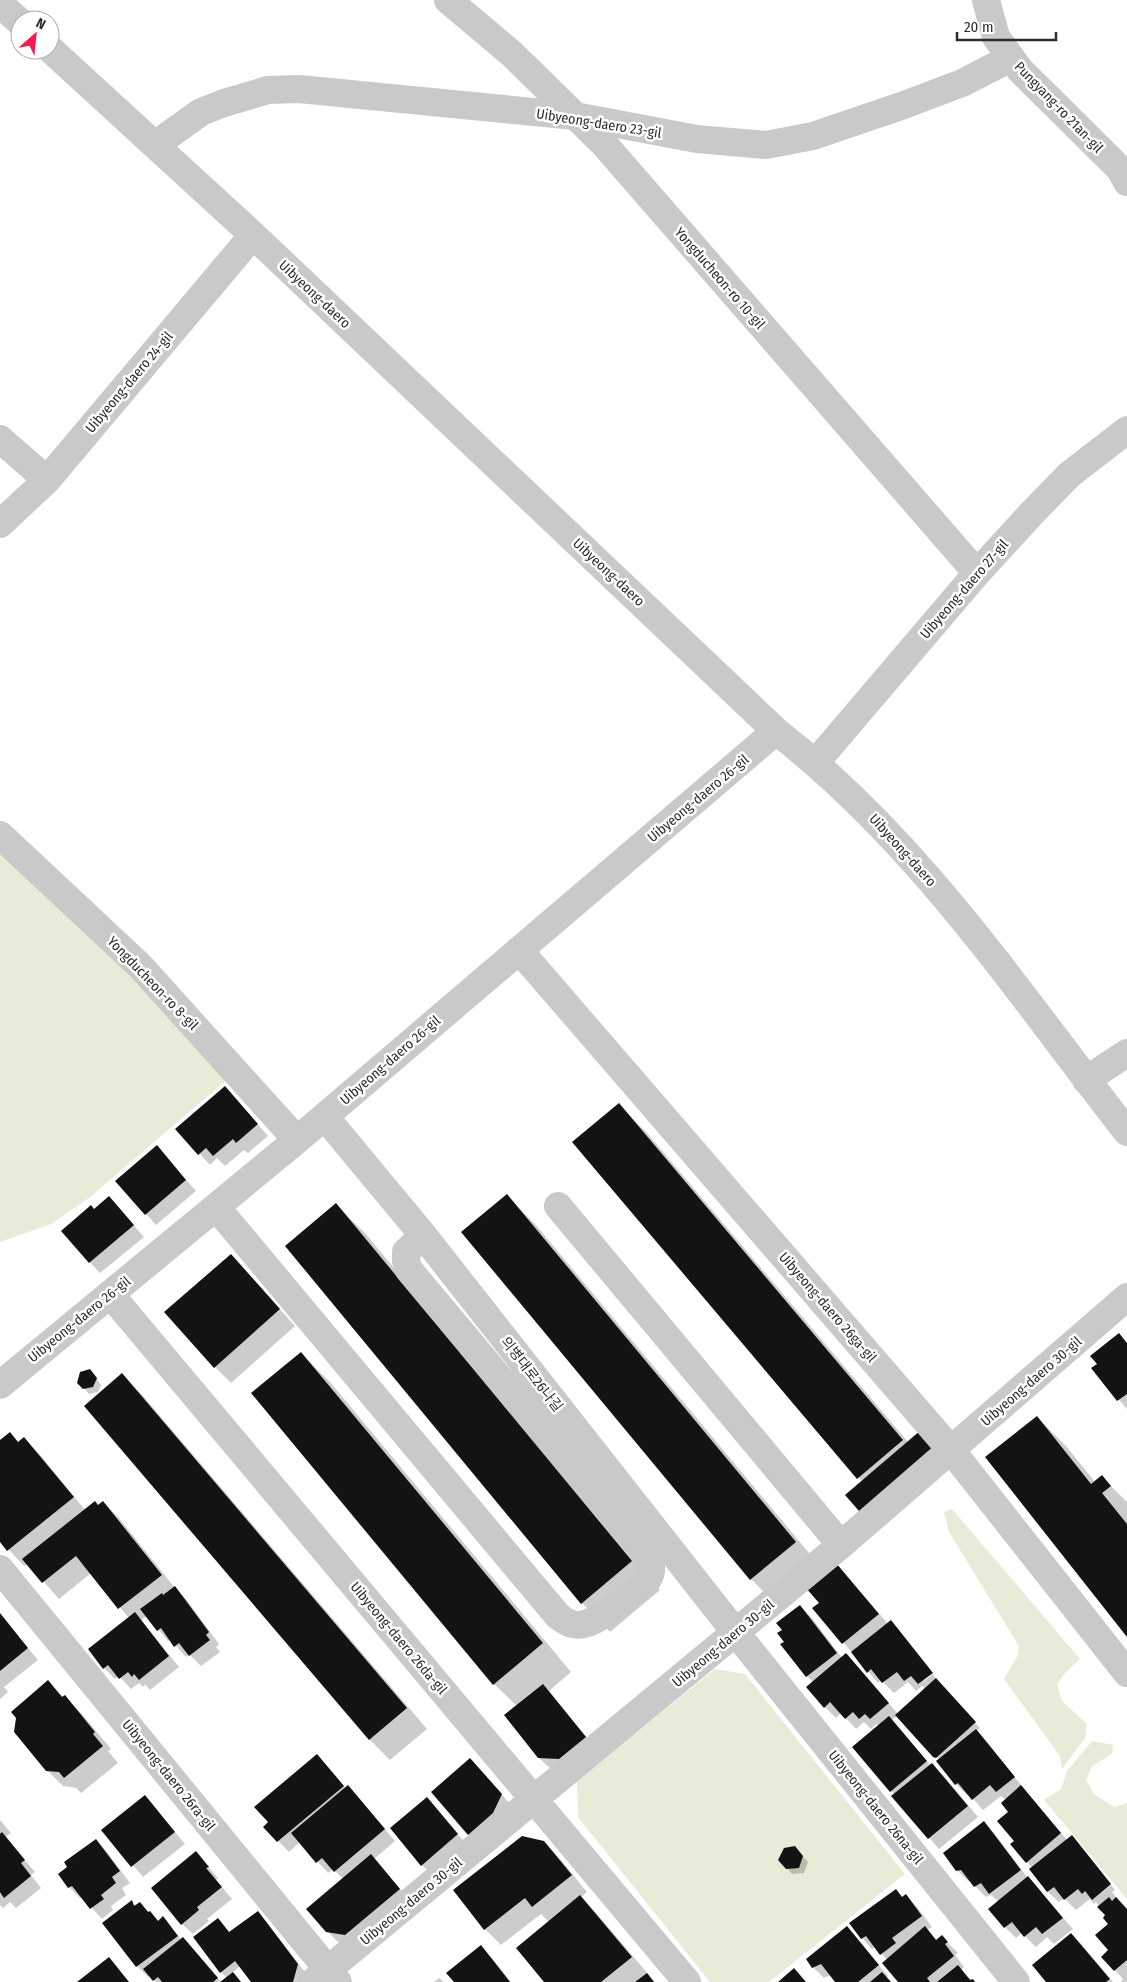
<svg xmlns="http://www.w3.org/2000/svg" width="1127" height="1982" font-family="'Fira Sans Condensed','Noto Sans KR',sans-serif">
<style>
.green{fill:#e6ecd7}
.shadow{fill:#0003}
.building{fill:#131313}
.lines{fill:none;stroke-linecap:round;stroke-linejoin:round}
.minor{stroke:#c9c9c9;stroke-width:28}
.labels{text-anchor:middle;stroke-width:5;stroke-linejoin:round;paint-order:stroke}
.street-label{font-size:14px;fill:#2c2c2c;stroke:#fff}
</style>
<rect width="100%" height="100%" fill="#fff"/>
<path class="green" d="M 0,845 L 38,879 L 229,1078 L 89,1198 L 51,1224 L 0,1242 Z
M 952,1509 L 1080,1659 L 1066,1672 L 1057,1684 L 1062,1701 L 1087,1724 L 1085,1738 L 1062,1769 L 1060,1756 L 1004,1679 L 1018,1655 L 1019,1646 L 949,1532 L 944,1512 Z
M 715,1669 L 745,1674 L 905,1874 L 769,1982 L 710,1982 L 578,1817 L 577,1781 Z
M 1092,1741 L 1113,1745 L 1112,1754 L 1092,1766 L 1086,1780 L 1095,1795 L 1114,1807 L 1127,1803 L 1127,1899 L 1044,1800 L 1061,1789 L 1067,1771 Z"/>
<path class="shadow" d="M 225,1087 L 268,1136 L 248,1153 L 244,1150 L 225,1166 L 217,1158 L 210,1165 L 177,1129 Z
M 619,1105 L 647,1133 L 908,1442 L 862,1482 Z
M 157,1147 L 196,1191 L 156,1225 L 117,1181 Z
M 507,1196 L 535,1224 L 824,1571 L 780,1608 L 751,1579 L 462,1232 Z
M 109,1198 L 144,1237 L 100,1273 L 90,1262 L 94,1211 Z
M 336,1205 L 365,1233 L 660,1590 L 610,1632 L 582,1603 Z
M 231,1255 L 295,1326 L 231,1383 L 215,1367 Z
M 1119,1335 L 1127,1343 L 1127,1409 L 1093,1369 L 1099,1364 Z
M 301,1354 L 330,1382 L 571,1672 L 549,1691 L 596,1749 L 551,1769 L 539,1758 L 517,1706 L 494,1684 L 253,1394 Z
M 122,1375 L 143,1396 L 427,1729 L 390,1760 L 369,1739 Z
M 95,1376 L 101,1385 L 98,1392 L 89,1394 L 79,1382 Z
M 1037,1417 L 1066,1446 L 1095,1482 L 1102,1477 L 1127,1502 L 1127,1635 Z
M 10,1433 L 19,1443 L 24,1439 L 40,1455 L 85,1510 L 98,1506 L 103,1502 L 119,1518 L 175,1588 L 186,1599 L 219,1644 L 216,1647 L 220,1652 L 201,1666 L 189,1654 L 186,1657 L 170,1639 L 168,1641 L 147,1616 L 141,1620 L 179,1667 L 150,1690 L 145,1684 L 144,1687 L 139,1683 L 131,1689 L 119,1676 L 115,1679 L 104,1668 L 129,1618 L 91,1573 L 59,1599 L 28,1564 L 24,1566 L 0,1540 L 0,1442 Z
M 836,1564 L 888,1624 L 924,1678 L 924,1681 L 933,1674 L 936,1679 L 980,1728 L 977,1731 L 987,1742 L 1024,1789 L 1067,1840 L 1077,1842 L 1115,1890 L 1112,1892 L 1127,1910 L 1127,1982 L 1121,1982 L 1123,1979 L 1103,1957 L 1110,1950 L 1110,1924 L 1106,1916 L 1096,1902 L 1094,1904 L 1090,1899 L 1076,1910 L 1064,1898 L 1059,1902 L 1048,1892 L 1031,1870 L 1033,1868 L 1027,1862 L 1015,1841 L 1010,1812 L 1006,1800 L 1001,1796 L 983,1810 L 969,1794 L 967,1795 L 956,1784 L 938,1761 L 940,1760 L 897,1716 L 892,1720 L 931,1766 L 932,1765 L 943,1775 L 978,1817 L 939,1849 L 893,1796 L 895,1795 L 891,1791 L 879,1727 L 876,1724 L 871,1729 L 864,1722 L 856,1729 L 841,1713 L 836,1718 L 825,1707 L 813,1682 L 807,1676 L 785,1642 L 783,1630 L 800,1606 L 811,1617 L 842,1658 L 856,1665 L 898,1714 L 925,1689 L 922,1686 L 916,1691 L 908,1682 L 894,1693 L 881,1680 L 878,1683 L 814,1608 L 820,1603 Z
M 0,1615 L 38,1660 L 4,1687 L 8,1692 L 0,1699 Z
M 47,1682 L 81,1713 L 111,1749 L 108,1751 L 118,1763 L 81,1793 L 76,1788 L 63,1786 L 47,1770 Z
M 327,1766 L 346,1789 L 348,1787 L 359,1798 L 395,1841 L 374,1859 L 410,1900 L 356,1946 L 338,1942 L 327,1931 L 343,1879 L 333,1869 L 328,1873 L 300,1842 L 289,1852 L 265,1827 Z
M 481,1771 L 512,1806 L 480,1845 L 433,1792 Z
M 145,1796 L 185,1844 L 143,1877 L 103,1830 Z
M 427,1799 L 468,1846 L 433,1876 L 422,1865 Z
M 0,1820 L 11,1833 L 5,1837 L 35,1872 L 31,1875 L 41,1888 L 16,1908 L 10,1902 L 3,1908 L 0,1905 Z
M 984,1823 L 995,1834 L 1027,1877 L 1073,1929 L 1054,1944 L 1047,1937 L 1036,1947 L 1022,1933 L 1016,1938 L 1005,1927 L 999,1902 L 991,1895 L 986,1897 L 970,1881 L 968,1881 L 957,1870 Z
M 96,1840 L 106,1851 L 130,1883 L 122,1888 L 126,1895 L 111,1906 L 113,1910 L 102,1919 L 82,1897 L 80,1898 L 69,1887 L 60,1874 Z
M 544,1842 L 560,1859 L 587,1892 L 581,1897 L 596,1913 L 655,1982 L 546,1982 L 549,1922 L 541,1914 L 501,1945 L 485,1929 Z
M 196,1853 L 218,1878 L 216,1880 L 232,1899 L 207,1919 L 209,1921 L 193,1934 L 182,1924 Z
M 800,1853 L 808,1862 L 804,1873 L 792,1874 L 787,1868 Z
M 896,1890 L 903,1898 L 906,1896 L 917,1907 L 932,1927 L 927,1930 L 937,1941 L 942,1937 L 958,1953 L 955,1955 L 964,1967 L 961,1970 L 974,1982 L 899,1982 L 887,1960 L 876,1947 L 872,1949 L 862,1938 Z
M 132,1902 L 136,1906 L 140,1904 L 159,1921 L 163,1918 L 181,1939 L 182,1938 L 193,1949 L 221,1982 L 156,1982 L 150,1976 L 148,1977 L 137,1966 L 104,1924 Z
M 258,1913 L 268,1924 L 308,1976 L 307,1982 L 252,1982 L 240,1966 L 232,1973 L 241,1982 L 222,1982 L 227,1978 L 221,1972 L 230,1934 Z
M 847,1928 L 888,1976 L 887,1978 L 891,1982 L 836,1982 L 831,1975 L 824,1978 L 813,1967 Z
M 1071,1934 L 1082,1945 L 1113,1982 L 1048,1982 Z
M 481,1947 L 492,1958 L 511,1982 L 455,1982 Z
M 439,1978 L 444,1982 L 434,1982 Z"/>
<path class="building" d="M 225,1086 L 258,1124 L 236,1143 L 233,1139 L 213,1156 L 206,1148 L 198,1155 L 175,1129 Z
M 619,1103 L 903,1440 L 857,1479 L 572,1142 Z
M 157,1145 L 186,1180 L 145,1215 L 115,1181 Z
M 507,1194 L 796,1542 L 750,1580 L 461,1232 Z
M 109,1196 L 134,1225 L 89,1263 L 61,1231 L 91,1205 L 94,1209 Z
M 336,1203 L 632,1561 L 581,1604 L 285,1246 Z
M 231,1254 L 280,1309 L 214,1368 L 164,1312 Z
M 1119,1333 L 1127,1343 L 1127,1394 L 1117,1401 L 1091,1368 L 1097,1364 L 1090,1356 Z
M 301,1352 L 543,1643 L 493,1685 L 251,1393 Z
M 90,1369 L 97,1378 L 93,1387 L 83,1389 L 77,1383 L 80,1372 Z
M 122,1373 L 407,1708 L 369,1740 L 84,1406 Z
M 1037,1416 L 1091,1484 L 1102,1475 L 1111,1486 L 1102,1493 L 1127,1524 L 1127,1637 L 985,1457 Z
M 921,1430 L 941,1455 L 866,1519 L 845,1495 Z
M 10,1432 L 18,1442 L 24,1437 L 74,1497 L 7,1551 L 0,1542 L 0,1440 Z
M 95,1501 L 98,1505 L 103,1501 L 162,1575 L 118,1609 L 76,1556 L 42,1583 L 22,1559 Z
M 836,1563 L 879,1614 L 842,1644 L 812,1608 L 819,1603 L 806,1588 Z
M 175,1586 L 209,1632 L 206,1635 L 210,1640 L 189,1656 L 179,1643 L 174,1647 L 161,1628 L 157,1631 L 140,1609 L 162,1593 L 163,1595 Z
M 800,1605 L 837,1653 L 806,1677 L 780,1644 L 784,1642 L 777,1633 L 782,1630 L 776,1623 Z
M 135,1612 L 169,1656 L 139,1680 L 134,1674 L 132,1677 L 128,1672 L 119,1679 L 108,1665 L 103,1669 L 88,1649 Z
M 0,1613 L 28,1648 L 0,1671 Z
M 891,1620 L 933,1673 L 918,1684 L 911,1676 L 904,1681 L 897,1672 L 882,1683 L 871,1669 L 867,1673 L 851,1652 Z
M 846,1653 L 889,1703 L 870,1719 L 865,1714 L 859,1719 L 853,1712 L 845,1719 L 830,1702 L 824,1708 L 806,1687 Z
M 936,1678 L 976,1722 L 936,1758 L 933,1757 L 895,1715 Z
M 48,1680 L 62,1697 L 65,1695 L 95,1732 L 93,1734 L 103,1746 L 64,1778 L 59,1772 L 46,1771 L 14,1732 L 16,1718 L 11,1712 Z
M 543,1684 L 586,1737 L 559,1759 L 538,1758 L 504,1715 Z
M 889,1716 L 927,1761 L 890,1792 L 852,1747 Z
M 976,1729 L 1015,1777 L 996,1792 L 990,1785 L 972,1800 L 958,1783 L 955,1785 L 936,1761 Z
M 317,1754 L 344,1786 L 277,1842 L 263,1827 L 268,1822 L 254,1807 Z
M 470,1758 L 502,1794 L 493,1813 L 468,1835 L 431,1792 Z
M 932,1763 L 968,1806 L 928,1839 L 891,1796 Z
M 348,1785 L 385,1829 L 334,1872 L 322,1858 L 316,1863 L 291,1833 Z
M 1021,1785 L 1061,1833 L 1026,1863 L 1010,1844 L 1014,1841 L 997,1821 L 1008,1812 L 1001,1803 Z
M 145,1795 L 175,1832 L 131,1867 L 101,1830 Z
M 427,1797 L 458,1834 L 421,1866 L 390,1828 Z
M 984,1821 L 1021,1870 L 989,1894 L 981,1883 L 974,1887 L 961,1870 L 956,1871 L 943,1853 Z
M 2,1832 L 25,1860 L 21,1863 L 31,1876 L 4,1898 L 0,1892 L 0,1834 Z
M 1072,1835 L 1111,1884 L 1092,1900 L 1085,1891 L 1082,1894 L 1078,1889 L 1064,1900 L 1054,1887 L 1047,1892 L 1029,1869 Z
M 522,1836 L 544,1841 L 572,1875 L 532,1907 L 525,1898 L 484,1930 L 453,1890 Z
M 96,1839 L 120,1871 L 112,1877 L 116,1883 L 101,1895 L 104,1899 L 90,1909 L 72,1886 L 68,1888 L 58,1874 L 67,1867 L 64,1862 Z
M 795,1846 L 803,1856 L 799,1868 L 786,1869 L 778,1860 L 784,1848 Z
M 196,1851 L 209,1867 L 206,1868 L 222,1887 L 197,1907 L 199,1910 L 181,1925 L 151,1888 Z
M 371,1854 L 400,1889 L 345,1935 L 326,1932 L 306,1909 Z
M 1028,1876 L 1063,1918 L 1042,1934 L 1036,1927 L 1024,1937 L 1012,1922 L 1004,1928 L 988,1909 Z
M 896,1889 L 902,1897 L 906,1894 L 922,1916 L 892,1938 L 896,1943 L 880,1955 L 866,1936 L 861,1939 L 849,1923 Z
M 580,1895 L 632,1957 L 601,1982 L 544,1982 L 516,1948 Z
M 1109,1897 L 1112,1901 L 1116,1897 L 1127,1909 L 1127,1960 L 1114,1971 L 1101,1957 L 1108,1950 L 1095,1935 L 1108,1924 L 1103,1918 L 1105,1915 L 1097,1907 Z
M 132,1900 L 134,1906 L 140,1902 L 148,1912 L 150,1911 L 158,1921 L 163,1916 L 178,1936 L 136,1967 L 102,1923 Z
M 258,1911 L 298,1964 L 293,1982 L 251,1982 L 235,1961 L 220,1973 L 193,1937 L 218,1918 L 229,1932 Z
M 847,1926 L 879,1965 L 858,1982 L 835,1982 L 821,1964 L 812,1968 L 806,1959 Z
M 925,1926 L 936,1940 L 942,1935 L 948,1942 L 945,1944 L 954,1956 L 927,1978 L 930,1982 L 898,1982 L 882,1963 Z
M 1071,1933 L 1110,1979 L 1106,1982 L 1046,1982 L 1032,1965 Z
M 183,1937 L 218,1978 L 213,1982 L 162,1982 L 158,1977 L 153,1981 L 143,1969 Z
M 481,1945 L 510,1982 L 454,1982 L 446,1973 Z
M 109,1957 L 129,1982 L 77,1982 Z
M 958,1965 L 970,1980 L 973,1979 L 975,1982 L 937,1982 Z
M 794,1968 L 806,1982 L 778,1982 Z
M 233,1972 L 241,1982 L 220,1982 Z
M 882,1972 L 891,1982 L 870,1982 Z
M 647,1973 L 654,1982 L 635,1982 Z"/>
<g class="lines">
<path class="minor" d="M 448,0 L 512,54 L 604,144 L 977,573
M 986,0 L 996,37 L 1020,70 L 1120,169 L 1127,182
M 0,4 L 20,22
M 50,49 L 253,235 L 776,731 C 919,842 1017,991 1127,1132
M 155,145 L 201,112 L 224,103 L 268,90 L 299,89 L 575,116 L 697,139 L 766,145 L 813,136 L 904,105 L 962,83 L 1011,58
M 0,439 L 47,480
M 0,524 L 47,480 L 253,235
M 816,762 L 977,573 L 1032,513 L 1069,475 L 1127,430
M 0,835 L 140,966 L 297,1140
M 519,950 L 951,1450 L 1127,1673
M 1086,1080 L 1127,1053
M 325,1117 L 423,1235 L 736,1633 L 1016,1982
M 558,1206 L 841,1545
M 216,1207 L 558,1616 C 562,1619 567,1623 572,1624 C 594,1631 631,1592 648,1579 C 655,1568 649,1559 643,1549 L 409,1270 L 406,1261 L 406,1252 L 423,1235
M 110,1294 L 687,1982
M 0,1385 L 297,1140 L 776,731
M 0,1569 L 338,1982
M 313,1982 L 841,1545 L 1127,1297"/>
</g>
<g class="labels">
<g class="street-label">
<text transform="translate(1059 107) rotate(46)" y="5">Pungyang-ro 21an-gil</text>
<text transform="translate(599 123) rotate(9)" y="5">Uibyeong-daero 23-gil</text>
<text transform="translate(720 278) rotate(49)" y="5">Yongducheon-ro 10-gil</text>
<text transform="translate(315 294) rotate(43)" y="5">Uibyeong-daero</text>
<text transform="translate(129 382) rotate(-50)" y="5">Uibyeong-daero 24-gil</text>
<text transform="translate(609 572) rotate(43)" y="5">Uibyeong-daero</text>
<text transform="translate(964 589) rotate(-49)" y="5">Uibyeong-daero 27-gil</text>
<text transform="translate(698 798) rotate(-40)" y="5">Uibyeong-daero 26-gil</text>
<text transform="translate(903 850) rotate(48)" y="5">Uibyeong-daero</text>
<text transform="translate(153 983) rotate(46)" y="5">Yongducheon-ro 8-gil</text>
<text transform="translate(390 1060) rotate(-41)" y="5">Uibyeong-daero 26-gil</text>
<text transform="translate(828 1307) rotate(49)" y="5">Uibyeong-daero 26ga-gil</text>
<text transform="translate(79 1319) rotate(-39)" y="5">Uibyeong-daero 26-gil</text>
<text transform="translate(532 1374) rotate(52)" y="5">의병대로26나길</text>
<text transform="translate(1031 1381) rotate(-41)" y="5">Uibyeong-daero 30-gil</text>
<text transform="translate(399 1638) rotate(50)" y="5">Uibyeong-daero 26da-gil</text>
<text transform="translate(723 1643) rotate(-40)" y="5">Uibyeong-daero 30-gil</text>
<text transform="translate(169 1775) rotate(51)" y="5">Uibyeong-daero 26ra-gil</text>
<text transform="translate(876 1807) rotate(51)" y="5">Uibyeong-daero 26na-gil</text>
<text transform="translate(411 1901) rotate(-40)" y="5">Uibyeong-daero 30-gil</text>
</g>
</g>
<g transform="translate(35 35) rotate(27)"><circle r="24" fill="#ffffff" stroke="#ababab"/>
<path d="M0-4L9 19L0 12L-9 19Z" fill="#f71a51"/>
<text y="-8" font-size="14" font-weight="bold" text-anchor="middle" fill="#2c2c2c">N</text>
</g>
<path d="M957 32v8h99v-8" fill="none" stroke="#2c2c2c" stroke-width="2.5"/>
<text x="964" y="32" font-size="15" fill="#2c2c2c" stroke="#ffffff" stroke-width="4" paint-order="stroke">20 m</text>
</svg>
